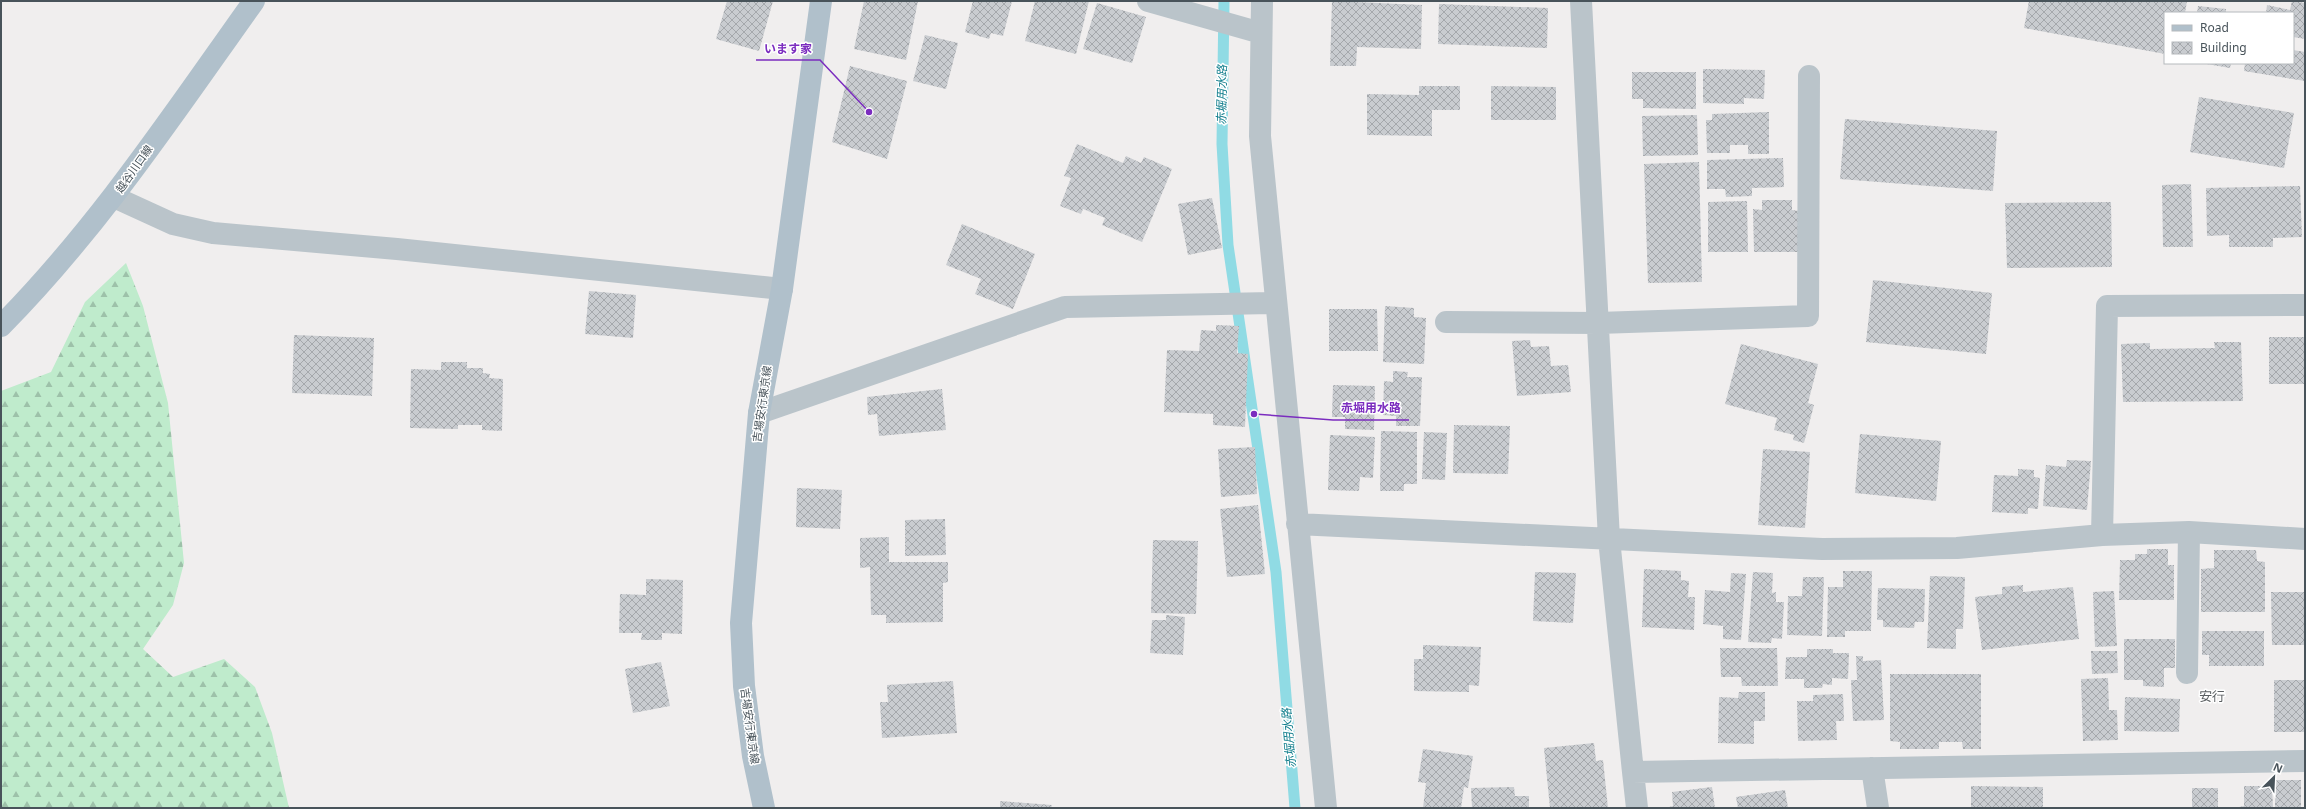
<svg xmlns="http://www.w3.org/2000/svg" width="2306" height="809" font-family="'Noto Sans','Noto Sans JP',sans-serif">
<style>
.forest{fill:url(#forest-firs)}
.lines{fill:none;stroke-linecap:round;stroke-linejoin:round}
.stream{stroke:#90dbe4;stroke-width:11}
.building{fill:url(#building-cross-hatch)}
.minor{stroke:#bac4ca;stroke-width:22}
.major{stroke:#b0c0cb;stroke-width:22}
.labels{text-anchor:middle;stroke-width:3;stroke-linejoin:round;paint-order:stroke}
.street-label{font-size:11px;fill:#48535a;stroke:#fff}
.water-label{font-size:12px;font-style:italic;fill:#16818f;stroke:#fff}
.quarter-label{font-size:13px;fill:#5b5f62;stroke:#fff}
.leader{fill:none;stroke:#7b2cbf;stroke-width:1.5}
.callout-dot{fill:#7b2cbf;stroke:#fff;stroke-width:1.5}
.callout-label{font-size:12px;text-anchor:middle;font-weight:bold;fill:#7b2cbf;stroke:#fff;stroke-width:3;stroke-linejoin:round;paint-order:stroke}
</style>
<defs>
<pattern id="forest-firs" width="22" height="20" patternUnits="userSpaceOnUse"><rect width="22" height="20" fill="#bfebcc"/><path d="M5 1l3.5 6h-7zM16 11l3.5 6h-7z" fill="#9dc1a9"/></pattern>
<pattern id="building-cross-hatch" width="8" height="8" patternUnits="userSpaceOnUse"><rect width="8" height="8" fill="#c9ccd0"/><path d="M0 0l8 8M0 8l8-8" fill="none" stroke="#a5a8ac"/></pattern>
</defs>
<rect width="100%" height="100%" fill="#f0eeee"/>
<path class="forest" d="M 126,263 L 143,306 L 168,403 L 184,563 L 173,605 L 143,649 L 173,677 L 224,659 L 255,687 L 272,733 L 289,808 L 1,808 L 1,391 L 51,372 L 85,302 Z"/>
<g class="lines">
<path class="stream" d="M 1224,1 L 1222,144 L 1228,245 L 1276,572 L 1295,808"/>
</g>
<path class="building" d="M 727,1 L 773,1 L 759,51 L 716,39 Z
M 864,1 L 918,1 L 906,60 L 854,49 Z
M 973,1 L 1012,1 L 1003,36 L 991,33 L 989,39 L 965,32 Z
M 1035,1 L 1089,1 L 1076,54 L 1025,41 Z
M 1332,1 L 1422,5 L 1421,49 L 1357,47 L 1356,66 L 1330,66 Z
M 2029,1 L 2187,1 L 2185,13 L 2165,13 L 2165,54 L 2024,28 Z
M 2292,1 L 2305,3 L 2305,39 L 2293,37 L 2293,13 L 2266,13 L 2267,5 L 2290,10 Z
M 1097,3 L 1146,17 L 1132,63 L 1083,49 Z
M 1439,4 L 1548,8 L 1547,48 L 1438,44 Z
M 2198,6 L 2226,9 L 2226,13 L 2197,13 Z
M 925,35 L 958,43 L 946,89 L 913,81 Z
M 2293,50 L 2305,52 L 2305,81 L 2244,71 L 2245,63 L 2293,63 Z
M 2201,63 L 2231,63 L 2230,68 Z
M 850,66 L 907,81 L 887,159 L 832,142 Z
M 1703,69 L 1765,70 L 1764,99 L 1744,98 L 1744,104 L 1703,103 Z
M 1632,72 L 1696,72 L 1696,109 L 1643,108 L 1643,99 L 1632,99 Z
M 1419,86 L 1460,86 L 1460,110 L 1432,110 L 1432,136 L 1367,135 L 1367,94 L 1419,95 Z
M 1491,86 L 1556,87 L 1556,120 L 1491,120 Z
M 2199,97 L 2294,113 L 2284,168 L 2190,152 Z
M 1769,112 L 1769,154 L 1748,154 L 1748,145 L 1730,145 L 1730,153 L 1707,153 L 1706,120 L 1712,120 L 1712,114 Z
M 1697,115 L 1698,155 L 1643,156 L 1642,116 Z
M 1845,119 L 1997,131 L 1993,191 L 1840,179 Z
M 1077,144 L 1123,163 L 1126,156 L 1141,163 L 1144,157 L 1172,169 L 1142,242 L 1102,225 L 1105,218 L 1083,209 L 1081,214 L 1060,206 L 1071,178 L 1064,176 Z
M 1783,158 L 1784,187 L 1752,188 L 1752,196 L 1726,197 L 1725,189 L 1707,189 L 1707,160 Z
M 1699,162 L 1702,282 L 1648,283 L 1644,164 Z
M 2191,184 L 2193,247 L 2163,247 L 2162,185 Z
M 2300,186 L 2302,237 L 2273,238 L 2273,247 L 2229,247 L 2229,235 L 2207,236 L 2206,188 Z
M 1212,198 L 1222,248 L 1188,255 L 1178,204 Z
M 1762,200 L 1792,200 L 1792,210 L 1799,211 L 1799,252 L 1754,252 L 1753,209 L 1762,210 Z
M 1747,201 L 1748,252 L 1708,252 L 1708,202 Z
M 2111,202 L 2112,267 L 2007,268 L 2005,203 Z
M 962,224 L 1035,254 L 1013,309 L 975,294 L 981,279 L 946,265 Z
M 1873,280 L 1992,293 L 1986,354 L 1866,342 Z
M 589,291 L 636,295 L 633,338 L 585,334 Z
M 1385,306 L 1414,308 L 1414,317 L 1426,318 L 1424,364 L 1383,362 Z
M 1329,309 L 1377,309 L 1378,351 L 1329,351 Z
M 1216,325 L 1239,326 L 1237,353 L 1248,354 L 1245,427 L 1213,425 L 1213,414 L 1164,412 L 1167,350 L 1199,351 L 1201,330 L 1216,331 Z
M 294,335 L 374,338 L 372,396 L 292,393 Z
M 2269,337 L 2305,337 L 2305,384 L 2269,384 Z
M 1530,340 L 1531,347 L 1549,346 L 1551,366 L 1568,365 L 1571,392 L 1517,396 L 1512,341 Z
M 2214,342 L 2241,342 L 2243,401 L 2123,402 L 2121,344 L 2150,343 L 2150,349 L 2215,348 Z
M 1741,344 L 1818,364 L 1808,403 L 1814,405 L 1804,443 L 1793,440 L 1794,435 L 1774,430 L 1777,418 L 1725,404 Z
M 441,362 L 467,362 L 467,368 L 483,368 L 483,373 L 490,374 L 489,378 L 503,379 L 502,431 L 482,430 L 482,425 L 458,425 L 458,429 L 410,428 L 411,369 L 441,370 Z
M 1393,371 L 1408,372 L 1407,377 L 1422,377 L 1420,426 L 1396,426 L 1396,416 L 1383,415 L 1384,381 L 1393,382 Z
M 1333,385 L 1375,386 L 1374,430 L 1345,429 L 1345,417 L 1332,417 Z
M 942,389 L 946,430 L 879,436 L 877,414 L 868,415 L 867,397 Z
M 1454,425 L 1510,426 L 1508,474 L 1453,473 Z
M 1381,431 L 1417,432 L 1417,484 L 1404,484 L 1404,491 L 1380,491 Z
M 1424,432 L 1447,433 L 1445,480 L 1422,479 Z
M 1860,434 L 1941,441 L 1936,501 L 1855,493 Z
M 1330,435 L 1375,437 L 1373,478 L 1360,477 L 1359,491 L 1328,490 Z
M 1255,447 L 1257,494 L 1221,497 L 1218,449 Z
M 1763,449 L 1810,452 L 1805,528 L 1758,525 Z
M 2067,460 L 2091,461 L 2087,510 L 2043,506 L 2046,465 L 2066,467 Z
M 2018,469 L 2034,470 L 2034,477 L 2040,478 L 2038,509 L 2028,508 L 2028,514 L 1992,512 L 1994,475 L 2018,476 Z
M 797,488 L 842,490 L 840,529 L 796,527 Z
M 1258,505 L 1265,574 L 1227,577 L 1220,509 Z
M 945,519 L 946,555 L 905,556 L 905,520 Z
M 889,537 L 889,562 L 948,562 L 948,582 L 943,583 L 943,622 L 886,623 L 886,615 L 871,615 L 870,567 L 860,568 L 860,538 Z
M 1153,540 L 1198,541 L 1196,614 L 1151,613 Z
M 2147,549 L 2168,549 L 2168,565 L 2174,565 L 2174,600 L 2119,600 L 2120,560 L 2135,560 L 2135,554 L 2147,554 Z
M 2214,550 L 2256,550 L 2257,561 L 2265,562 L 2265,612 L 2201,612 L 2201,569 L 2214,568 Z
M 1644,569 L 1681,571 L 1681,580 L 1689,581 L 1688,597 L 1695,597 L 1694,630 L 1642,627 Z
M 1843,571 L 1872,571 L 1871,631 L 1845,631 L 1845,637 L 1827,637 L 1828,587 L 1843,587 Z
M 1535,572 L 1576,573 L 1573,623 L 1533,621 Z
M 1753,572 L 1773,573 L 1772,593 L 1776,592 L 1776,602 L 1784,602 L 1782,639 L 1772,638 L 1771,643 L 1748,642 Z
M 1731,573 L 1746,574 L 1741,640 L 1723,639 L 1723,626 L 1703,624 L 1705,590 L 1730,592 Z
M 1930,576 L 1965,577 L 1963,629 L 1956,629 L 1956,649 L 1927,648 Z
M 1803,577 L 1824,577 L 1822,636 L 1787,635 L 1788,596 L 1802,596 Z
M 646,579 L 683,580 L 682,634 L 662,633 L 662,640 L 641,640 L 642,633 L 619,633 L 620,594 L 646,595 Z
M 2023,585 L 2023,592 L 2073,587 L 2079,639 L 1982,650 L 1975,597 L 2002,594 L 2002,587 Z
M 1878,588 L 1925,589 L 1924,622 L 1915,622 L 1914,628 L 1883,627 L 1883,620 L 1877,620 Z
M 2114,591 L 2117,646 L 2095,647 L 2093,592 Z
M 2271,592 L 2305,592 L 2305,645 L 2272,645 Z
M 1166,615 L 1185,617 L 1183,655 L 1150,653 L 1152,620 L 1166,620 Z
M 2202,631 L 2264,631 L 2264,666 L 2209,666 L 2209,655 L 2202,655 Z
M 2124,639 L 2175,639 L 2175,668 L 2164,668 L 2164,687 L 2143,686 L 2143,680 L 2124,680 Z
M 1423,645 L 1481,647 L 1479,686 L 1469,685 L 1469,692 L 1414,691 L 1414,659 L 1423,659 Z
M 1720,648 L 1777,648 L 1778,686 L 1742,686 L 1741,677 L 1721,677 Z
M 1807,649 L 1833,649 L 1833,653 L 1849,653 L 1848,679 L 1832,678 L 1832,685 L 1823,684 L 1822,688 L 1804,688 L 1804,679 L 1785,679 L 1786,657 L 1807,657 Z
M 2091,651 L 2117,651 L 2118,673 L 2092,674 Z
M 1856,656 L 1863,656 L 1863,661 L 1881,660 L 1884,720 L 1853,721 L 1851,680 L 1857,680 Z
M 661,662 L 670,706 L 633,713 L 625,669 Z
M 1890,674 L 1981,674 L 1981,749 L 1963,749 L 1962,742 L 1939,742 L 1939,749 L 1900,749 L 1900,742 L 1890,741 Z
M 2108,678 L 2109,710 L 2117,710 L 2118,740 L 2083,741 L 2081,679 Z
M 2274,680 L 2305,680 L 2305,732 L 2274,732 Z
M 953,681 L 957,733 L 882,738 L 880,702 L 888,702 L 887,685 Z
M 1739,692 L 1765,692 L 1765,721 L 1754,721 L 1754,744 L 1718,743 L 1719,697 L 1738,698 Z
M 1843,694 L 1844,721 L 1836,721 L 1837,740 L 1798,741 L 1797,701 L 1813,701 L 1813,695 Z
M 2125,697 L 2180,699 L 2179,732 L 2124,731 Z
M 1594,743 L 1596,761 L 1603,760 L 1608,808 L 1550,808 L 1544,748 Z
M 1423,749 L 1473,756 L 1468,788 L 1464,787 L 1461,808 L 1423,808 L 1426,783 L 1418,782 Z
M 2275,780 L 2301,780 L 2301,808 L 2275,808 Z
M 1971,786 L 2043,787 L 2043,808 L 1971,808 Z
M 2244,786 L 2272,786 L 2273,808 L 2234,808 L 2244,806 Z
M 1514,787 L 1515,796 L 1529,796 L 1529,808 L 1472,808 L 1471,788 Z
M 1712,787 L 1715,808 L 1665,808 L 1673,806 L 1672,792 Z
M 2192,788 L 2218,788 L 2218,808 L 2192,808 Z
M 1785,790 L 1788,808 L 1738,808 L 1736,797 Z
M 1000,801 L 1052,805 L 1051,808 L 1000,808 Z"/>
<g class="lines">
<path class="minor" d="M 1148,1 L 1261,33
M 1262,1 L 1260,136 L 1326,808
M 1581,1 L 1609,539 L 1633,772
M 114,197 L 173,224 L 213,233 L 397,249 L 782,289
M 1446,322 L 1598,323 L 1808,316 L 1809,76
M 759,413 L 1065,307 L 1276,303
M 1297,524 L 1822,549 L 1957,548 L 2102,535 L 2189,532 L 2305,539
M 2102,535 L 2107,306 L 2305,305
M 2187,673 L 2189,532
M 1872,768 L 1878,808
M 1637,808 L 1633,772 L 2305,761"/>
<path class="major" d="M 1,326 C 98,228 174,113 254,1
M 764,808 L 753,756 L 744,686 L 741,623 L 759,413 L 782,289 L 821,1"/>
</g>
<g class="labels">
<g class="street-label">
<text transform="translate(134 169) rotate(-55)" y="4">越谷川口線</text>
<text transform="translate(762 404) rotate(-82)" y="4">吉場安行東京線</text>
<text transform="translate(750 726) rotate(82)" y="4">吉場安行東京線</text>
</g>
<g class="water-label">
<text transform="translate(1222 95) rotate(-89)" y="4">赤堀用水路</text>
<text transform="translate(1289 738) rotate(-95)" y="4">赤堀用水路</text>
</g>
<g class="quarter-label">
<text x="2212" y="701">安行</text>
</g>
</g>
<path class="leader" d="M869 112L820 60H756M1254 414L1333 420H1409"/>
<g class="callout-dot">
<circle cx="869" cy="112" r="4"/>
<circle cx="1254" cy="414" r="4"/>
</g>
<g class="callout-label">
<text x="788" y="53">います家</text>
<text x="1371" y="412">赤堀用水路</text>
</g>
<rect width="2306" height="809" fill="none" stroke="#48535a" stroke-width="4"/>
<rect x="2164" y="12" width="130" height="52" fill="#ffffff" stroke="#b6babd"/>
<rect x="2172" y="25" width="20" height="6" fill="#b0c0cb" stroke="#b6babd"/>
<text x="2200" y="32" font-size="12" fill="#48535a">Road</text>
<rect x="2172" y="42" width="20" height="12" fill="url(#building-cross-hatch)" stroke="#b6babd"/>
<text x="2200" y="52" font-size="12" fill="#48535a">Building</text>
<g transform="translate(2274 777) rotate(24)" stroke="#ffffff" stroke-width="3" paint-order="stroke">
<path d="M0-3L7 15L0 10L-7 15Z" fill="#48535a"/>
<text y="-6" font-size="11" font-weight="bold" text-anchor="middle" fill="#48535a">N</text>
</g>
</svg>
